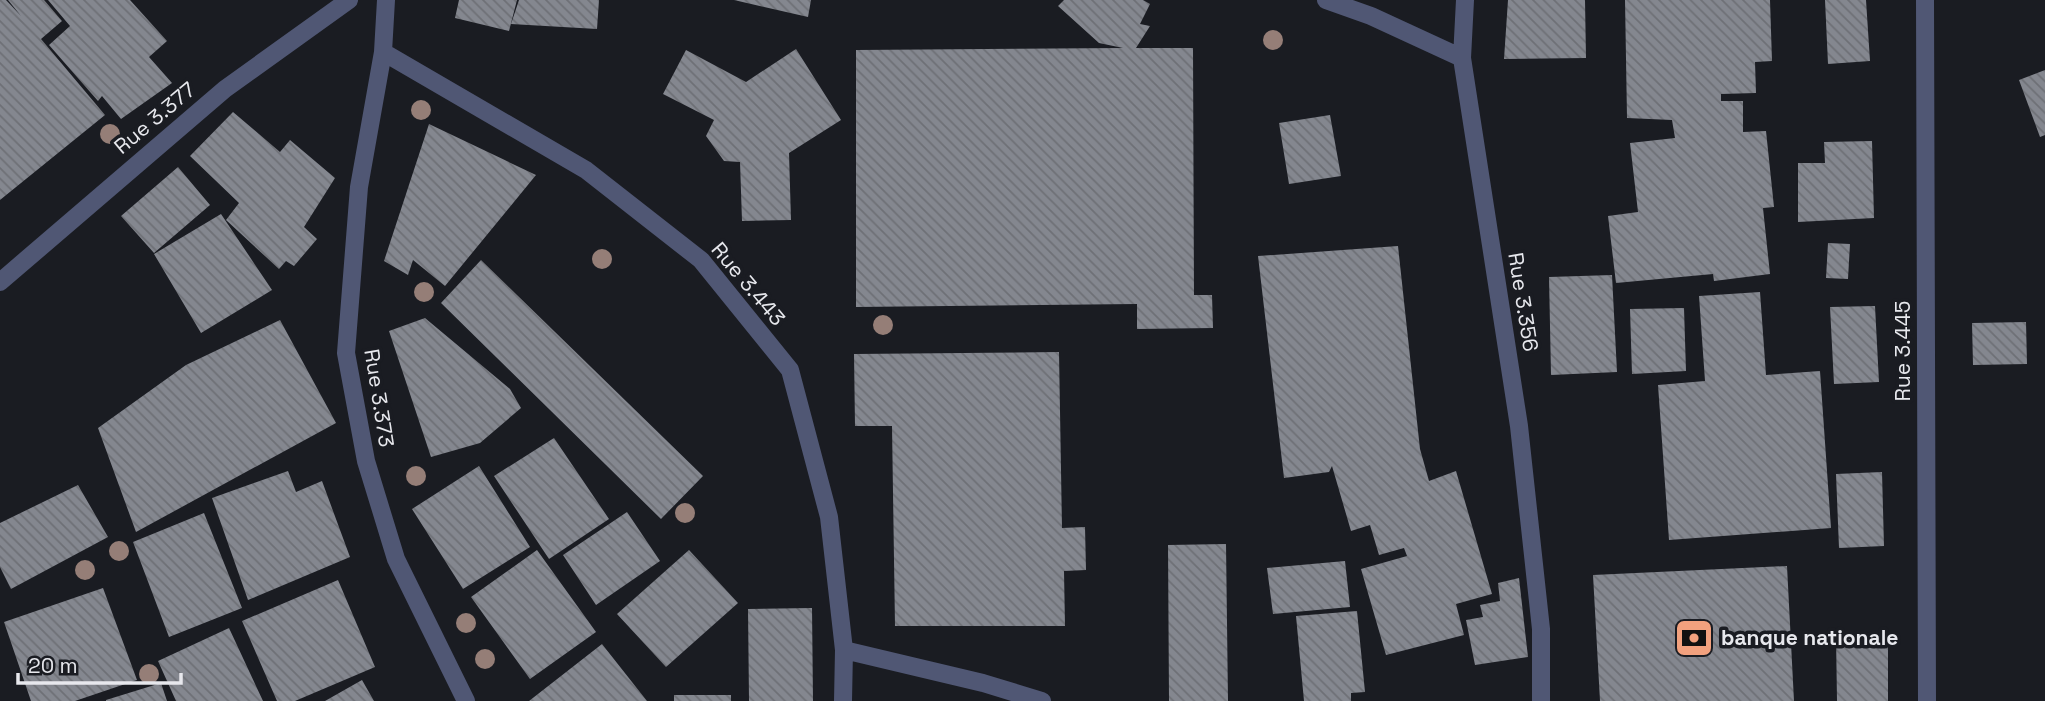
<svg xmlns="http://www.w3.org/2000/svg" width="2045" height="701" font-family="'Space Grotesk',sans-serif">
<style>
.building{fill:url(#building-back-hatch)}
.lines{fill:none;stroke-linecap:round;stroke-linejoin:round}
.minor{stroke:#505774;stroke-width:18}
.tree{fill:#957e77}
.labels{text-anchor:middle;stroke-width:7;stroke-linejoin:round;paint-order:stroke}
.street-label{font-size:21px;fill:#e7e8ed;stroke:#1a1c22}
.poi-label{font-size:21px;font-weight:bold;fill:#e7e8ed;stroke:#1a1c22;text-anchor:start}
</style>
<defs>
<pattern id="building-back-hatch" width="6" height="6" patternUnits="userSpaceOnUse" patternTransform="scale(1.75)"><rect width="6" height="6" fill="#84878f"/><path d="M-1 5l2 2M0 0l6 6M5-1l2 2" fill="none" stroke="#6e7076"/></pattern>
</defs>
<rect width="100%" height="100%" fill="#1a1c22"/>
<path class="building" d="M 0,0 L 6,0 L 21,16 L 8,0 L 44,0 L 62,21 L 41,39 L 105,115 L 0,200 Z
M 48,0 L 130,0 L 167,41 L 149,57 L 172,83 L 121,119 L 102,96 L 98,101 L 49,45 L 70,26 Z
M 459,0 L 517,0 L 509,31 L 455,18 Z
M 519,0 L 599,0 L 597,29 L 511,24 Z
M 734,0 L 811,0 L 808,17 Z
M 1064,0 L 1143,0 L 1150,4 L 1140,24 L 1150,26 L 1136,48 L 1193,48 L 1194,295 L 1212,295 L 1213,328 L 1137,329 L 1137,304 L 856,307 L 856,50 L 1123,48 L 1099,43 L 1058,6 Z
M 1508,0 L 1585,0 L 1586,58 L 1504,59 Z
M 1625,0 L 1770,0 L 1772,61 L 1755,62 L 1756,93 L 1721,94 L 1721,101 L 1743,101 L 1743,132 L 1766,131 L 1774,207 L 1763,208 L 1770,274 L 1714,281 L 1713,274 L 1616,283 L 1608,216 L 1638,212 L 1630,143 L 1675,138 L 1672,120 L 1627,118 Z
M 1825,0 L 1866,0 L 1870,61 L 1828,64 Z
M 796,49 L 841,120 L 789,153 L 791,220 L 742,221 L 740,162 L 724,161 L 706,136 L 714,120 L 663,94 L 686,50 L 746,82 Z
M 2045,70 L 2045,135 L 2040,137 L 2019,80 Z
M 233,112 L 280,152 L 290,140 L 335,178 L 304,227 L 317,239 L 294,266 L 286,261 L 279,269 L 226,220 L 239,203 L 190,156 Z
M 1330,115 L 1341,176 L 1289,184 L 1279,123 Z
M 429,124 L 536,175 L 445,286 L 413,260 L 408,275 L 384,261 Z
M 1872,141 L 1874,218 L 1798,222 L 1798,163 L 1825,163 L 1824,142 Z
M 178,167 L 210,205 L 154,253 L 121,216 Z
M 221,214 L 272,290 L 201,333 L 154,254 Z
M 1828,243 L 1850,244 L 1848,279 L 1826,278 Z
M 1398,246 L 1420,449 L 1429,481 L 1456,471 L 1492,594 L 1456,604 L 1464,635 L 1386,655 L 1361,569 L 1407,556 L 1404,548 L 1379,555 L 1370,525 L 1351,531 L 1332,466 L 1329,472 L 1284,478 L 1258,256 Z
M 481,260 L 703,476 L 661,519 L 441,303 Z
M 1612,275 L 1617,372 L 1551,375 L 1549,277 Z
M 1760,292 L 1766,375 L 1820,371 L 1831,528 L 1669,540 L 1658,385 L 1705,381 L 1699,296 Z
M 1875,306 L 1879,382 L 1834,384 L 1830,307 Z
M 1684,308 L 1686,371 L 1632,374 L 1630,309 Z
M 425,318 L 510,389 L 521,408 L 480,443 L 431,457 L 389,331 Z
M 280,320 L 336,423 L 136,532 L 98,428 L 186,365 Z
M 2026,322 L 2027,364 L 1973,365 L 1972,323 Z
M 1059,352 L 1062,528 L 1085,527 L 1086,570 L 1064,571 L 1065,626 L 895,626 L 892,426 L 855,426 L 854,354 Z
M 554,438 L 609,519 L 549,559 L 494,476 Z
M 479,466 L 530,547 L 463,589 L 412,509 Z
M 288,471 L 296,492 L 322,481 L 350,557 L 248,600 L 212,498 Z
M 1882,472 L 1884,546 L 1839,548 L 1836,474 Z
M 78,485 L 108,537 L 11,589 L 0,567 L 0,523 Z
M 627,512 L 660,561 L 596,605 L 563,555 Z
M 204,513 L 242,608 L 169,637 L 133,542 Z
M 1226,544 L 1228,701 L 1169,701 L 1168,545 Z
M 537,550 L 596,632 L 530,679 L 471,597 Z
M 689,550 L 738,603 L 666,667 L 617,614 Z
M 1345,561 L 1350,607 L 1273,614 L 1267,568 Z
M 1787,566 L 1794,701 L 1600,701 L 1593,575 Z
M 1519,578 L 1528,657 L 1475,665 L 1466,620 L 1483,617 L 1480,605 L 1500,601 L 1498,583 Z
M 338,580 L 375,667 L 295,701 L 277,701 L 242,621 Z
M 103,588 L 137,680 L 75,701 L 31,701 L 4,622 Z
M 812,608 L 813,701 L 749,701 L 748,609 Z
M 1357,611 L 1365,692 L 1351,693 L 1351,701 L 1304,701 L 1296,616 Z
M 229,628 L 263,701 L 176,701 L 158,661 Z
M 1836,636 L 1888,636 L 1888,701 L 1837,701 Z
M 602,644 L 647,701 L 529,701 Z
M 362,680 L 374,701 L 325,701 Z
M 161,683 L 167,701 L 106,701 L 106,700 Z
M 674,695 L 731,695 L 731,701 L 674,701 Z"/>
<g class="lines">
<path class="minor" d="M 386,0 L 383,52 L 359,187 L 346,353 L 366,461 L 396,559 L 466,701
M 1326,0 L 1371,16 L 1462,58 L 1519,426 L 1541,629 L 1541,701
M 1925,0 L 1927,701
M 383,52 L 586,170 L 701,260 L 790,370 L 829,517 L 844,650 L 843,701
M 1462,58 L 1465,0
M 0,282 L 225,89 L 349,0
M 844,650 L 983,683 L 1042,701"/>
</g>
<g class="tree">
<circle cx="1273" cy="40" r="10"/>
<circle cx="421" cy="110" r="10"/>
<circle cx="110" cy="134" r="10"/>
<circle cx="602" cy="259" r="10"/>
<circle cx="424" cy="292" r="10"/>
<circle cx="883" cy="325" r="10"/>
<circle cx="416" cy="476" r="10"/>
<circle cx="685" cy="513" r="10"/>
<circle cx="119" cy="551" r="10"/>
<circle cx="85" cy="570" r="10"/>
<circle cx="466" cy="623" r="10"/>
<circle cx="485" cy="659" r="10"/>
<circle cx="149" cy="674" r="10"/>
</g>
<defs>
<symbol id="bank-square" viewBox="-11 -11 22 22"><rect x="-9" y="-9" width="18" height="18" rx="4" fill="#f2a17e" stroke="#1a1c22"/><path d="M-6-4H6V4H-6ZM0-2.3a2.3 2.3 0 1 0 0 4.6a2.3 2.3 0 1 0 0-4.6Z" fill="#111"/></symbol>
</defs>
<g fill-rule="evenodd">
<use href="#bank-square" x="1672" y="616" width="44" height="44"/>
</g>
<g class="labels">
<g class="street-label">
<text transform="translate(155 118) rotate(-40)" y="7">Rue 3.377</text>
<text transform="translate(748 284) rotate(50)" y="7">Rue 3.443</text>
<text transform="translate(1523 302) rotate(81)" y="7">Rue 3.356</text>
<text transform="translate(1903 351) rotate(-90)" y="7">Rue 3.445</text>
<text transform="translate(379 398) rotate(81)" y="7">Rue 3.373</text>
</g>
<g class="poi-label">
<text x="1721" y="645">banque nationale</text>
</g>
</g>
<path d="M18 673v10h163v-10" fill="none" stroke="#e7e8ed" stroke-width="3.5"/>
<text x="28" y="673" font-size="21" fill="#e7e8ed" stroke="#1a1c22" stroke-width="5" paint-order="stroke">20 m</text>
</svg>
